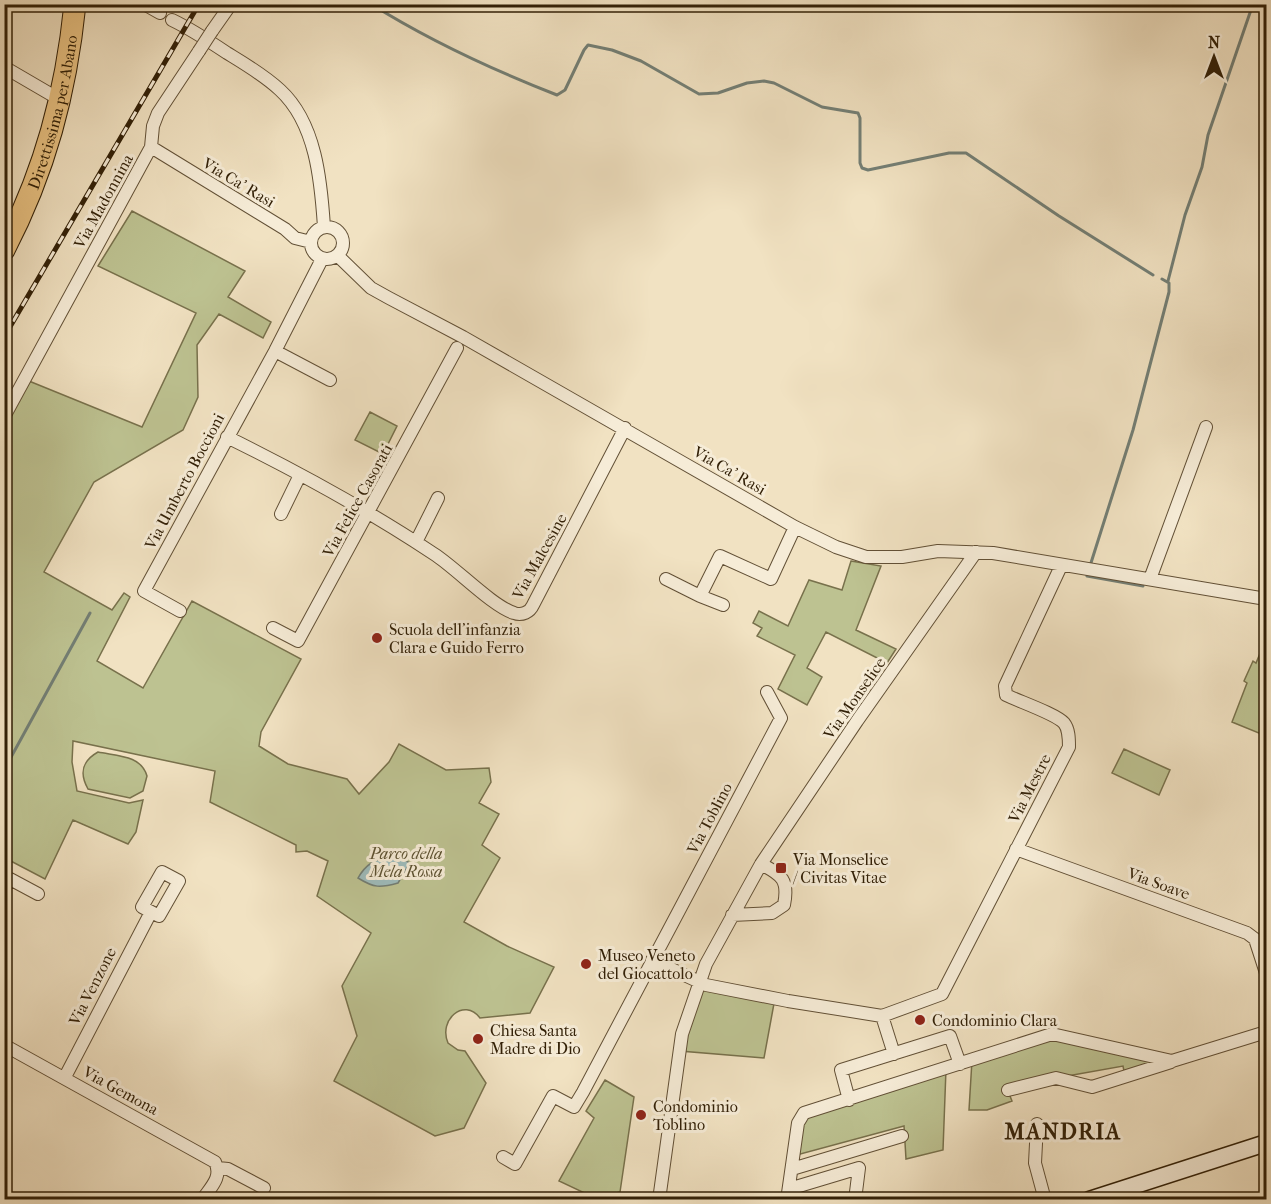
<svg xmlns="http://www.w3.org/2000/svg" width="1271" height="1204" font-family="'IM FELL French Canon',serif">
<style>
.green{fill:#bdc291;stroke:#78714c;stroke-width:1.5}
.water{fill:#9ebcbc;stroke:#737e74;stroke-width:1.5}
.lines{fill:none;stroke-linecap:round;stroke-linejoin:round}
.stream{stroke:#737e74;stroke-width:3}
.street-casing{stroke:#625036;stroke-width:14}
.secondary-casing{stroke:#322007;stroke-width:19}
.highway-casing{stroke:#322007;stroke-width:23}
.street{stroke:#f6ecd7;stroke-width:12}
.secondary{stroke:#f6ecd7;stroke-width:16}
.highway{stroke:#e8c181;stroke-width:21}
.rail-casing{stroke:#322007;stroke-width:5}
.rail{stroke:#f6ecd7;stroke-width:3;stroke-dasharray:9;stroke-linecap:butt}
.street-bridge-casing{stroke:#625036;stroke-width:14;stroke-linecap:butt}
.street-bridge{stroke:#f6ecd7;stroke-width:12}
.poi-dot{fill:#8f2418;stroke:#f6ecd7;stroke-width:2}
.labels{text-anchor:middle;stroke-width:6;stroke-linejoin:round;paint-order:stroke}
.street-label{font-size:16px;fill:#322007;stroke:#f6ecd7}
.poi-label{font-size:16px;fill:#322007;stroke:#f6ecd7;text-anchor:start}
.park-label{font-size:16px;font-style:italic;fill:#5c5130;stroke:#f6ecd7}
.district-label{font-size:22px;font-weight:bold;letter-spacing:1.5px;fill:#322007;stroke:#f6ecd7}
</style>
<rect width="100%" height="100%" fill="#f1e2c2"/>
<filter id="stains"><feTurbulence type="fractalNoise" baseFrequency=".00333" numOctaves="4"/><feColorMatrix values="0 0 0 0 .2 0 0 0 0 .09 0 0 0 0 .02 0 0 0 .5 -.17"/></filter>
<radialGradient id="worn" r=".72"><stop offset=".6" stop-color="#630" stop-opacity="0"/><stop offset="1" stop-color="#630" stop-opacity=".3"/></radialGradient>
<path class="green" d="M 132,211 L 245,271 L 228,297 L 271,322 L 263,338 L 219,314 L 197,345 L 198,397 L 183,430 L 94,482 L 44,572 L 112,610 L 124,593 L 130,597 L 97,661 L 143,688 L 192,601 L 301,659 L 261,732 L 259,746 L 288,764 L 347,779 L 359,794 L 389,762 L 399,744 L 446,770 L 489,768 L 491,782 L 479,803 L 499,814 L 482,845 L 500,858 L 464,922 L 507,946 L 554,967 L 530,1013 L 480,1018 C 464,997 438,1020 448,1043 L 458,1050 L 465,1051 L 486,1083 L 464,1128 L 435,1136 L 334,1081 L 357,1036 L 342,986 L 371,933 L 317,896 L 328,861 L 307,851 L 296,852 L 296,845 L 210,802 L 215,771 L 73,741 L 72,762 L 77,791 L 129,803 L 143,800 L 136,832 L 128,844 L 73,820 L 45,879 L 5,858 L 4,419 L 24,379 L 142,427 L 196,313 L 98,266 Z
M 370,412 L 397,426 L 383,454 L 355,440 Z
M 851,561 L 881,566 L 856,630 L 896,649 L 887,663 L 826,632 L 807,668 L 822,677 L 807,705 L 778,689 L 795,655 L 757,636 L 762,628 L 753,623 L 759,611 L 788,626 L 809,580 L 842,590 Z
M 1266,639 L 1266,736 L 1232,722 L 1247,683 L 1244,681 L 1253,661 L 1256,663 Z
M 1124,749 L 1170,770 L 1159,795 L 1112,773 Z
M 98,752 C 117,756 141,755 147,776 L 143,791 L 130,798 L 88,789 C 79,773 82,761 98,752 Z
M 699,983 L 775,998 L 764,1058 L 680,1051 Z
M 1052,1034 L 1172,1061 L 1125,1076 L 1123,1066 L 1056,1078 L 1008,1091 L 1012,1101 L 987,1110 L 969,1110 L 972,1060 Z
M 946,1069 L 943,1150 L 906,1159 L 904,1126 L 793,1156 L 804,1113 Z
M 605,1080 L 634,1097 L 620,1192 L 595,1198 L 559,1181 L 594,1118 L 586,1111 Z"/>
<path class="water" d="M 390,856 L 399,857 L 410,863 L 398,883 C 380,888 374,888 358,878 C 366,864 374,860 390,856 Z"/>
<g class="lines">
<path class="stream" d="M 371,4 C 430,41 493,70 557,95 L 565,90 L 584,50 L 588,45 L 612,50 L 641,61 L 699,94 L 718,93 L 747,83 L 764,81 L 774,83 L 822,107 L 858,113 L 860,118 L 860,163 L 862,168 L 868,170 L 949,153 L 966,153 L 1059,216 L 1153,275
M 1168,281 L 1185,215 L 1202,167 L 1208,135 L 1253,4
M 1090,566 L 1133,430 L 1169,292 L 1169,283 L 1162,279
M 1088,572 L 1087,576 L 1143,586
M 4,770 L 90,613"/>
<defs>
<path id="street" d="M 144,4 L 160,13
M 172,20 C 191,29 209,41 227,53 C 245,64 264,75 280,90 C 316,123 321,181 324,227
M 212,31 L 231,4
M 4,67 L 52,95
M 151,147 L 285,229 L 295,238 L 311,242
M311 243a16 16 0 1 1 32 0a16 16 0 1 1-32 0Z
M 338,256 L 371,288 L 389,298 L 463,337 L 795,527 L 836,547 L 866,557 L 902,557 L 938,551 L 993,553 L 1266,599
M 275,351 L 330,380
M 4,417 L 151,147 L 153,126 L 158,113 L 199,51
M 227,437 C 298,472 368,510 434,554 C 456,568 492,606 514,613 C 522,616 530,612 533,605 L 625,428
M 281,514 L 300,475
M 416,542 L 438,498
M 666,579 L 700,596 L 720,556 L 771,579 L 795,527
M 1150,579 L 1206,427
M 700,596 L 723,605
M 180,611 L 144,591 L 275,351 L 322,259
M 273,628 L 298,641 L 457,348
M 1016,849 L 1247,933 L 1255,939 L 1266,973
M 162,872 L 179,881 L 159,916 L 142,907 Z
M 4,889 L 10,879 L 38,894
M 732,915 L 772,913 L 784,905 C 789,880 782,875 761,864
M 652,960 L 706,985 L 788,1001 L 882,1016 L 942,994 L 1069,747 C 1069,739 1069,729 1064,723 C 1056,714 1018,701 1006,695 L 1005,686 L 1061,566
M 882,1016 L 894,1054
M 4,1045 L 215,1162 C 223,1177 210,1188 202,1200
M 65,1077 L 151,912
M 1008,1090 L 1056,1078 L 1092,1087 L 1171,1062
M 849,1100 L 841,1070 L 950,1036 L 960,1064
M 1037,1124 L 1035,1163 L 1045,1200
M 503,1157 L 515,1164 L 553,1096 L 574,1107 L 583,1092 L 781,718 L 767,692
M 218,1168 L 228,1169 L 264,1188
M 792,1169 L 902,1136
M 789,1189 L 859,1168 L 855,1200
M 659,1200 L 682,1034 L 706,964 L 761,864 L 857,721 L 976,552
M 787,1200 L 798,1123 L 804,1113 L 1052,1034 L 1172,1061 L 1266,1032"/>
<path id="secondary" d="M 1089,1200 L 1266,1143"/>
<g id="highway">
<path id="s1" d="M 4,250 C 45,171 66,93 75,4"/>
</g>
</defs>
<use href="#street" class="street-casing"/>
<use href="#secondary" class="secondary-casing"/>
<use href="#highway" class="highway-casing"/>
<use href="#street" class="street"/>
<use href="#secondary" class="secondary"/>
<use href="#highway" class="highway"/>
<defs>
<path id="rail" d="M 4,337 L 199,4"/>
</defs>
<use href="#rail" class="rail-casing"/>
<use href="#rail" class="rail"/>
<defs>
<path id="street-bridge" d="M 199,51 L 212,31"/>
</defs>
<use href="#street-bridge" class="street-bridge-casing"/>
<use href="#street-bridge" class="street-bridge"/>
</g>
<g class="poi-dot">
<circle cx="377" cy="638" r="6"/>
<rect x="775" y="862" width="12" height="12" rx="3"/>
<circle cx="586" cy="964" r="6"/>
<circle cx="920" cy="1020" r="6"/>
<circle cx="478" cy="1039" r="6"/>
<circle cx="641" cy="1115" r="6"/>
</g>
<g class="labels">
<g class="street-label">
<text dy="6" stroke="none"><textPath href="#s1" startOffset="147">Direttissima per Abano</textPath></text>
<text transform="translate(239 182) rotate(31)" y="6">Via Ca' Rasi</text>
<text transform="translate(103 201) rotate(-61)" y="6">Via Madonnina</text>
<text transform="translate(730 470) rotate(30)" y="6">Via Ca' Rasi</text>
<text transform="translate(184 481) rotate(-62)" y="6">Via Umberto Boccioni</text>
<text transform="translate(357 500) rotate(-61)" y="6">Via Felice Casorati</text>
<text transform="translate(539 556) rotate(-61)" y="6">Via Malcesine</text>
<text transform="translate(854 698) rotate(-55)" y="6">Via Monselice</text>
<text transform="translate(1029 788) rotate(-63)" y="6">Via Mestre</text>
<text transform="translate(709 818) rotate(-62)" y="6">Via Toblino</text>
<text transform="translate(1159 883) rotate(20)" y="6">Via Soave</text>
<text transform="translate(92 986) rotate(-63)" y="6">Via Venzone</text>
<text transform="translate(121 1090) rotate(29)" y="6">Via Gemona</text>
</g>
<g class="poi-label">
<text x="389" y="635">Scuola dell'infanzia<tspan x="389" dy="18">Clara e Guido Ferro</tspan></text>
<text x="793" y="865">Via Monselice<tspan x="793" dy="18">/ Civitas Vitae</tspan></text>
<text x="598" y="961">Museo Veneto<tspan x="598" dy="18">del Giocattolo</tspan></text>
<text x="932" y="1026">Condominio Clara</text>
<text x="490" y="1036">Chiesa Santa<tspan x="490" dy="18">Madre di Dio</tspan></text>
<text x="653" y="1112">Condominio<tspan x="653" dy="18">Toblino</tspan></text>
</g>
<g class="park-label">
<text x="406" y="859">Parco della<tspan x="406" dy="18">Mela Rossa</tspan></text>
</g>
<g class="district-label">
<text x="1063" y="1139">MANDRIA</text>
</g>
</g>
<rect width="1271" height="1204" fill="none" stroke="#f1e2c2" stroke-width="24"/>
<rect x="6" y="6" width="1259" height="1192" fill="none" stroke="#322007" stroke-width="3"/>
<rect x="12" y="12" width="1247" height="1180" fill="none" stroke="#322007" stroke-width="1.5"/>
<g transform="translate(1214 57)" stroke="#f6ecd7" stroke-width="4.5" paint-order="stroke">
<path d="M0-4.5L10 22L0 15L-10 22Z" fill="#322007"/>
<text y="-9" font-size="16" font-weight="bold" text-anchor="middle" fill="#322007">N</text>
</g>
<rect width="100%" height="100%" filter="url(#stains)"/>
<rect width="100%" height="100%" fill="url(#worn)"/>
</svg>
